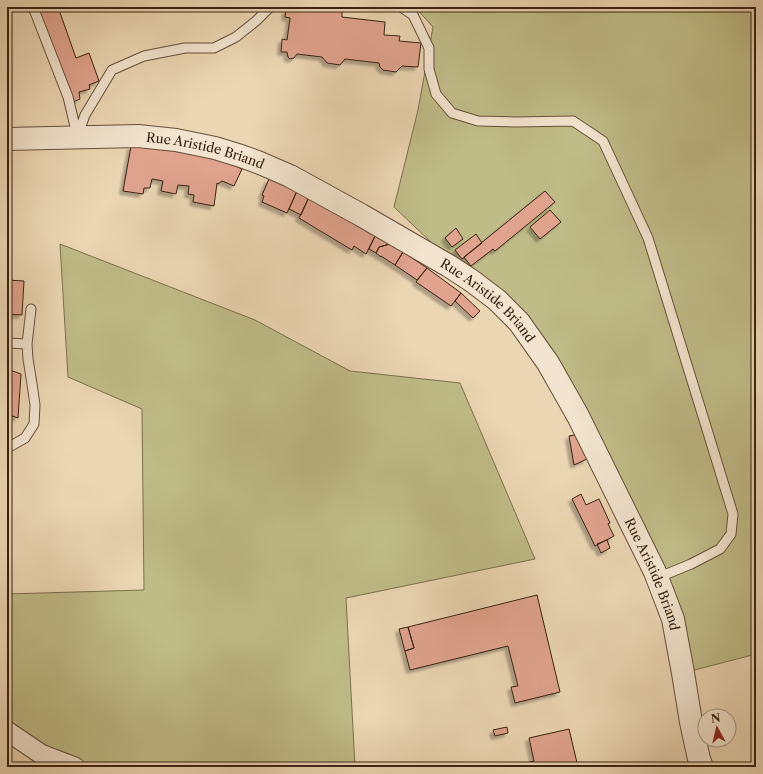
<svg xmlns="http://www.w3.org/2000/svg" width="763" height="774" font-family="'Libre Caslon Text',serif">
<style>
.green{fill:#bfbc87;stroke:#7c704c}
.building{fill:#e0a38e;stroke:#392310;filter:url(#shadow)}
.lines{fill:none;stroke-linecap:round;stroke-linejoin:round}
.service-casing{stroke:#665039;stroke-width:11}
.minor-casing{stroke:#665039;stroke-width:21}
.tertiary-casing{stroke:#665039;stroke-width:24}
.service{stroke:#f2e4ce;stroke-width:9}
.minor{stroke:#f2e4ce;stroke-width:19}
.tertiary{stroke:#f2e4ce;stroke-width:22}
.labels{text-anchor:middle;stroke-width:3;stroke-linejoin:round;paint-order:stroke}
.street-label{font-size:13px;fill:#392310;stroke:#f2e4ce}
</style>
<defs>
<filter id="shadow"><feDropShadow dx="-3.5" dy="3.5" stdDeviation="1" flood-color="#0004"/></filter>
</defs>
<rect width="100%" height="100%" fill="#ebd6b3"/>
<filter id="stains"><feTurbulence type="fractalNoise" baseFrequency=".005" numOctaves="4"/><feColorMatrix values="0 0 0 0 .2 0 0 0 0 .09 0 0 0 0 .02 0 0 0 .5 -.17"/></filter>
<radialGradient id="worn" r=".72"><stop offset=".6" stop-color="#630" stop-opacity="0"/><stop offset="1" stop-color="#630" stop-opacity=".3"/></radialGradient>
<path class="green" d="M 415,7 L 756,7 L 756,654 L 683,673 L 673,619 L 548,363 L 472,281 L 394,207 L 418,110 L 433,27 Z
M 60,244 L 255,320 L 350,371 L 460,383 L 535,559 L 346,598 L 355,767 L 75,767 L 7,731 L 7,594 L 144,590 L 142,409 L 68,377 Z"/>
<path class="building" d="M 37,7 L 58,7 L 76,58 L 89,53 L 99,81 L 89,85 L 90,89 L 79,92 L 80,99 L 73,102 Z
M 291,7 L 306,7 L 342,11 L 342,17 L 385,22 L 384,35 L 400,36 L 399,41 L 421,43 L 418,67 L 402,66 L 396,72 L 383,70 L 380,67 L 379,63 L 345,59 L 340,65 L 327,63 L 322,57 L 297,54 L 294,58 L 290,59 L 288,57 L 287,52 L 281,52 L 282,39 L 287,40 L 290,18 L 285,17 L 286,10 L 290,10 Z
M 131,146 L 147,146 L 220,159 L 242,169 L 234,186 L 222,181 L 218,184 L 217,183 L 214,206 L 193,202 L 194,195 L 188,194 L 189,186 L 178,185 L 176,194 L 161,191 L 163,181 L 152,179 L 150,188 L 144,188 L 143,194 L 123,191 Z
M 269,179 L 297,191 L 287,213 L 262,202 L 264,196 L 262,195 Z
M 297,191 L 309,197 L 301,215 L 289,209 Z
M 545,191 L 555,202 L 495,251 L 493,249 L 471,266 L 464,257 Z
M 309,197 L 375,236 L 366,254 L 354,246 L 352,250 L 299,218 Z
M 550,210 L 561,222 L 540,239 L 530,227 Z
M 456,228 L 463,239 L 452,247 L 445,238 Z
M 476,234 L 482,243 L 462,259 L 455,250 Z
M 375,236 L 390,244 L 379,247 L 376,253 L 369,249 Z
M 390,244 L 403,252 L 395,265 L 384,258 L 381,256 L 381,257 L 376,253 L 379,247 Z
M 403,252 L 427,268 L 417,280 L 395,265 Z
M 427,268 L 461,293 L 451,306 L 416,282 Z
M 7,280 L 24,281 L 22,315 L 7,314 Z
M 461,293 L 480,311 L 473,318 L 455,301 Z
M 7,369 L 21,374 L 18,418 L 7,414 Z
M 575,435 L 587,459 L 574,465 L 569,436 Z
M 581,494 L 586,505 L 599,499 L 610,523 L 608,524 L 614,536 L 595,546 L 572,499 Z
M 607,540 L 610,548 L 601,553 L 597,544 Z
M 537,595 L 560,692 L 515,703 L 511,687 L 518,686 L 508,646 L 410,670 L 405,651 L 414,648 L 408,627 Z
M 408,627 L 414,648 L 405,651 L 399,629 Z
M 507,727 L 508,733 L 495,736 L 493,730 Z
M 569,729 L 578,767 L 511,767 L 534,761 L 529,738 Z"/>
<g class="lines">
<defs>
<path id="service" d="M 33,7 L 68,97 L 77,135
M 401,7 L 413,15 L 429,48 L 429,69 L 436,94 L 452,113 L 478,121 L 515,122 L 573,121 L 603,141 L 648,238 L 733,514 L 731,534 L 720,549 L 691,564 L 657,578
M 77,137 L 85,115 L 112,70 L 144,56 L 185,48 L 214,48 L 236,37 L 256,21 L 270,7
M 7,343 L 27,344
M 7,447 L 9,447 L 25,438 L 34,424 L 35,405 L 32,384 L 28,359 L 27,344 L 31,309"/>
<path id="minor" d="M 7,731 L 41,754 L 75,767"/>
<g id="tertiary">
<path id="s1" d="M 7,139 L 138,136 L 176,140 L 215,148 L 241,156 L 260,163 L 290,176 L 361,215 L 449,266 L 472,281 L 497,300 L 519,322 L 548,363 L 578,416 L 655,572 L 673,619 L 683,673 L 691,722 L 699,759 L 702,767"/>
</g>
</defs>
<use href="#service" class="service-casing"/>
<use href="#minor" class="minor-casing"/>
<use href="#tertiary" class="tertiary-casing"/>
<use href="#service" class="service"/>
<use href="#minor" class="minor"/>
<use href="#tertiary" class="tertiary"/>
</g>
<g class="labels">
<g class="street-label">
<text dy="5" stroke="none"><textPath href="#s1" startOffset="200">Rue Aristide Briand</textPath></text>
<text dy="5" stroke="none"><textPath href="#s1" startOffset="524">Rue Aristide Briand</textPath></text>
<text dy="5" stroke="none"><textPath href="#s1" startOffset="848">Rue Aristide Briand</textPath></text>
</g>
</g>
<rect width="763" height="774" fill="none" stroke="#ebd6b3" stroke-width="24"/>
<rect x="8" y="8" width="747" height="758" fill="none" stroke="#392310" stroke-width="2"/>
<rect x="12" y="12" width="739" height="750" fill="none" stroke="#392310"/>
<g transform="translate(717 728) rotate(352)"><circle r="19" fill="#f2e4ce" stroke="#a89782"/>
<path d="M0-3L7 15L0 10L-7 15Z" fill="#8f2418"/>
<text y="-6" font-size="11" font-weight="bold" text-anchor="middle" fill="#392310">N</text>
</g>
<rect width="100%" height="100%" filter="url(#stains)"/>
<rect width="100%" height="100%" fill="url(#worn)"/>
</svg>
